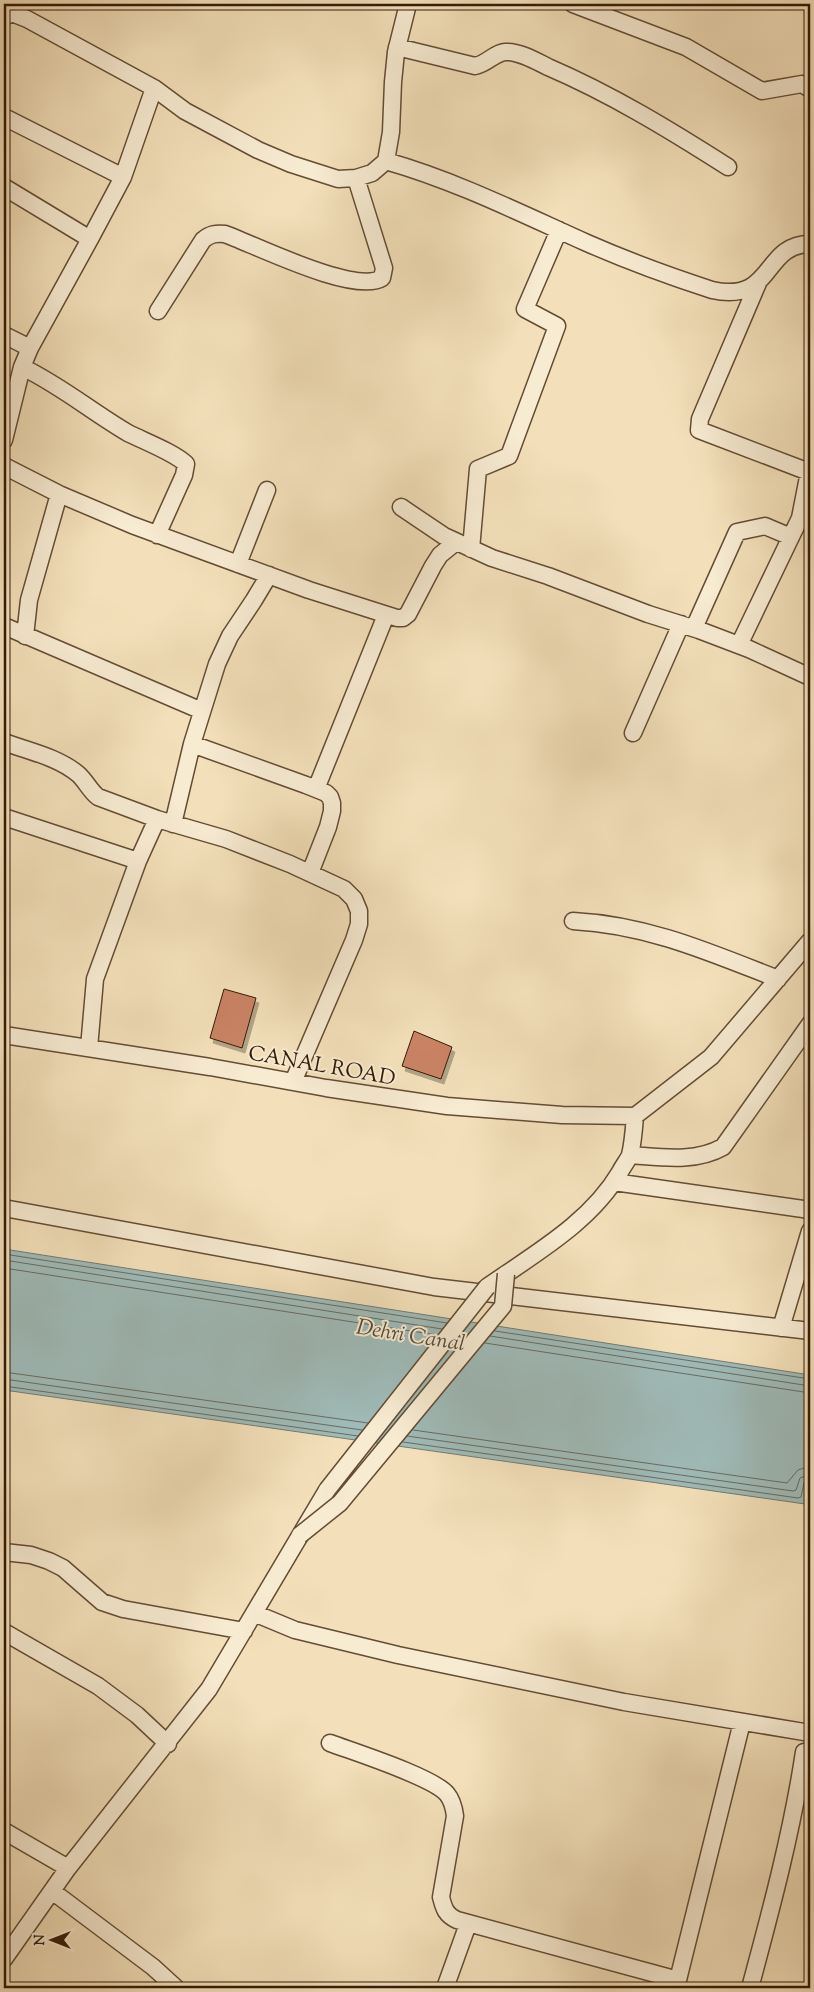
<svg xmlns="http://www.w3.org/2000/svg" width="814" height="1992" font-family="'Sorts Mill Goudy',serif">
<style>
.water{fill:#9fbbb9;stroke:#747b72}
.lines{fill:none;stroke-linecap:round;stroke-linejoin:round}
.shore{stroke:#6a6b60;stroke-width:1}
.building{fill:#ca8365;stroke:#341b08;filter:url(#shadow)}
.minor-casing{stroke:#644c34;stroke-width:19}
.minor{stroke:#f7ebd2;stroke-width:16}
.minor-bridge-casing{stroke:#644c34;stroke-width:19;stroke-linecap:butt}
.minor-bridge{stroke:#f7ebd2;stroke-width:16}
.labels{text-anchor:middle;stroke-width:4;stroke-linejoin:round;paint-order:stroke}
.street-label{font-size:21px;fill:#341b08;stroke:#f7ebd2}
.water-label{font-size:22px;font-style:italic;fill:#544b3d;stroke:#f7ebd2}
</style>
<defs>
<filter id="shadow"><feDropShadow dx="3" dy="5" stdDeviation="0" flood-color="#0004"/></filter>
</defs>
<rect width="100%" height="100%" fill="#f3e0ba"/>
<filter id="stains"><feTurbulence type="fractalNoise" baseFrequency=".004" numOctaves="4"/><feColorMatrix values="0 0 0 0 .2 0 0 0 0 .09 0 0 0 0 .02 0 0 0 .5 -.17"/></filter>
<radialGradient id="worn" r=".72"><stop offset=".6" stop-color="#630" stop-opacity="0"/><stop offset="1" stop-color="#630" stop-opacity=".3"/></radialGradient>
<path class="water" d="M 4,1249 L 810,1375 L 810,1469 L 805,1504 L 4,1390 Z"/>
<g class="lines">
<path class="shore" d="M 4,1254 L 447,1323
M 4,1260 L 442,1329
M 4,1268 L 437,1335
M 495,1331 L 810,1379
M 490,1336 L 810,1386
M 485,1343 L 810,1393
M 4,1372 L 368,1423
M 4,1379 L 362,1430
M 4,1386 L 358,1436
M 413,1430 L 787,1483 L 798,1470 L 810,1466
M 407,1436 L 793,1491 L 796,1490 L 800,1478 L 810,1474
M 403,1442 L 798,1498 L 801,1497 L 804,1483 L 810,1480"/>
</g>
<path class="building" d="M 224,989 L 256,998 L 242,1048 L 210,1038 Z
M 414,1031 L 452,1047 L 441,1079 L 402,1066 Z"/>
<g class="lines">
<defs>
<path id="minor" d="M 573,4 L 686,47 L 762,91 L 802,84 L 810,89
M 4,17 L 12,13 L 27,19 L 154,88 L 185,111 L 258,150 L 291,164 L 338,179 L 356,178 L 372,173 L 386,161 L 391,132 L 393,82 L 396,52 L 408,4
M 397,47 L 475,66 C 487,64 494,53 505,52 C 519,51 536,61 548,67 C 611,94 670,130 728,167
M 4,117 L 123,177 L 154,88
M 386,161 C 456,181 520,213 587,243 C 628,261 669,276 712,290 C 775,304 762,244 810,244
M 4,187 L 90,239 L 123,177
M 158,311 L 203,240 C 210,234 216,233 225,234 C 255,245 355,295 382,278 L 384,268 L 356,178
M 4,335 L 30,348
M 22,367 C 60,385 92,412 128,433 C 144,441 175,453 186,464 L 184,475 L 157,535
M 4,440 L 22,367 L 30,348 L 90,239
M 4,466 L 59,494 L 132,525 L 309,590 L 397,618 L 403,618 L 408,614 L 433,566 L 440,555 L 456,542
M 401,507 L 444,536 L 492,558 L 548,576 L 648,614 L 699,630 L 749,649 L 810,677
M 471,549 L 478,469 L 509,456 L 557,326 L 525,309 L 559,230
M 238,564 L 267,490
M 4,626 L 202,711
M 694,628 L 737,532 L 765,526 L 791,537
M 25,636 L 29,600 L 59,494
M 739,645 L 800,518 L 809,472 L 699,430 L 700,419 L 758,283
M 633,733 L 681,624
M 4,742 C 28,751 58,757 78,774 C 86,781 90,791 98,797 L 157,819 L 226,839 L 290,864 L 344,889 L 354,899 L 359,911 L 359,924 L 354,940 L 293,1082
M 192,744 L 306,785 L 326,793 L 330,797 L 332,803 L 332,811 L 328,827 L 310,873
M 316,789 L 386,615
M 4,817 L 138,861
M 173,824 L 192,744 L 217,664 L 230,636 L 254,600 L 269,575
M 573,921 C 648,925 709,952 778,979
M 4,1035 L 210,1067 L 326,1088 L 447,1106 L 562,1115 L 635,1116
M 89,1048 L 95,979 L 138,861 L 157,819
M 630,1155 C 660,1157 695,1163 723,1147 L 810,1024
M 614,1182 L 810,1210
M 4,1208 L 434,1287 L 810,1331
M 487,1287 C 534,1254 590,1223 620,1172 C 623,1166 628,1160 630,1155 C 633,1143 634,1129 635,1116 L 711,1057 L 810,941
M 781,1328 L 810,1231
M 4,1552 L 31,1555 L 49,1561 L 63,1568 L 102,1602 L 123,1609 L 244,1631
M 254,1613 L 295,1630 L 398,1655 L 624,1702 L 810,1733
M 4,1632 L 98,1686 L 137,1715 L 168,1744
M 330,1743 C 354,1752 433,1777 447,1794 C 452,1800 454,1808 455,1816 L 441,1897 C 444,1909 446,1915 457,1920 L 678,1980
M 4,1831 L 68,1868
M 52,1891 L 153,1967 L 176,1988
M 4,1959 L 68,1868 L 209,1689 L 327,1490
M 445,1988 L 468,1924
M 676,1988 L 742,1722
M 750,1988 C 771,1910 792,1832 804,1752"/>
</defs>
<use href="#minor" class="minor-casing"/>
<use href="#minor" class="minor"/>
<defs>
<path id="minor-bridge" d="M 327,1490 L 487,1287
M 300,1535 L 340,1503 L 503,1306 L 506,1274"/>
</defs>
<use href="#minor-bridge" class="minor-bridge-casing"/>
<use href="#minor-bridge" class="minor-bridge"/>
</g>
<g class="labels">
<g class="street-label">
<text transform="translate(322 1065) rotate(10)" y="7">CANAL ROAD</text>
</g>
<g class="water-label">
<text transform="translate(411 1334) rotate(9)" y="8">Dehri Canal</text>
</g>
</g>
<rect width="814" height="1992" fill="none" stroke="#f3e0ba" stroke-width="20"/>
<rect x="5" y="5" width="804" height="1982" fill="none" stroke="#341b08" stroke-width="2.5"/>
<rect x="10" y="10" width="794" height="1972" fill="none" stroke="#341b08"/>
<g transform="translate(52 1940) rotate(270)" stroke="#f7ebd2" stroke-width="4" paint-order="stroke">
<path d="M0-4L9 19L0 12L-9 19Z" fill="#341b08"/>
<text y="-8" font-size="14" font-weight="bold" text-anchor="middle" fill="#341b08">N</text>
</g>
<rect width="100%" height="100%" filter="url(#stains)"/>
<rect width="100%" height="100%" fill="url(#worn)"/>
</svg>
